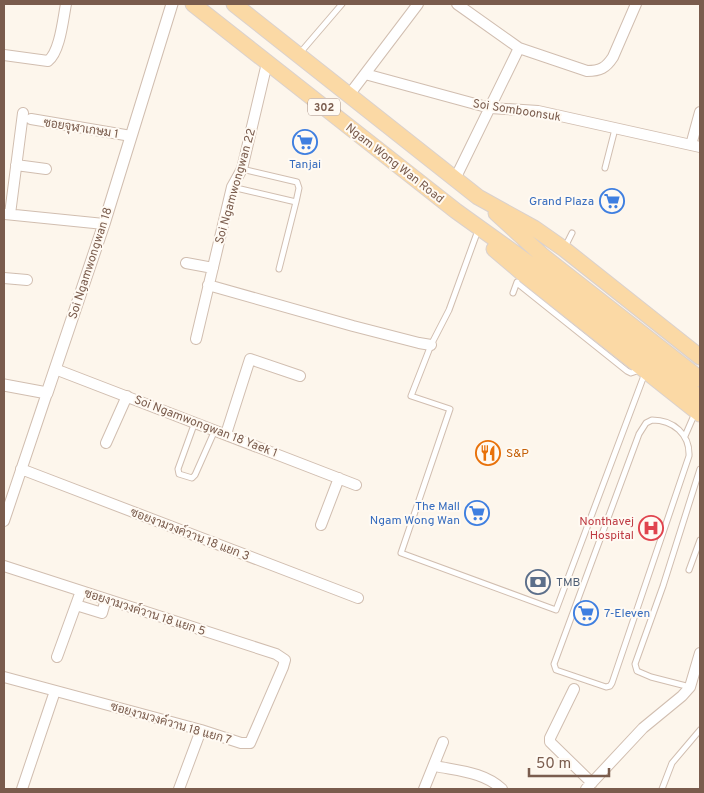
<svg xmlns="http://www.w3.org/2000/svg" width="704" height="793" font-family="Overpass,Sarabun,sans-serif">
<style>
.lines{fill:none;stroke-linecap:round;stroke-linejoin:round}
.service-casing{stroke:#d1beb0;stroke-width:7}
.minor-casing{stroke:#d1beb0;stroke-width:12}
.tertiary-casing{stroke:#d1beb0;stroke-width:13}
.primary-casing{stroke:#dad1cd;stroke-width:17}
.service{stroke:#fff;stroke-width:5}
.minor{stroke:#fff;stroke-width:10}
.tertiary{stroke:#fff;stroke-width:11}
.primary{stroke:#fbd9a5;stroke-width:15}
.labels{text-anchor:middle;stroke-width:4;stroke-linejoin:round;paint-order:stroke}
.shield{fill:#fffaf3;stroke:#a28b7f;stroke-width:1}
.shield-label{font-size:11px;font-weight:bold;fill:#7a5c4d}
.street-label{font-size:12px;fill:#7a5c4d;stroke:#fffaf3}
.shop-label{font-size:12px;fill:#366cbe;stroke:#fffaf3;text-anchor:end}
.food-label{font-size:12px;fill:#c56008;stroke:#fffaf3;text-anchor:start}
.health-label{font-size:12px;fill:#be3a42;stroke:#fffaf3;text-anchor:end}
.service-label{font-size:12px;fill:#4e5e75;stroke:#fffaf3;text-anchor:start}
</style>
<rect width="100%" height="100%" fill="#fdf6ec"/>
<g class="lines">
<defs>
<path id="service" d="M 300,53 L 342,4
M 605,168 L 615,129
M 232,187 L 296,202 L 299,188 L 297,182 L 242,169
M 477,233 L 449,310 L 431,345 L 411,396 L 450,409 L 401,553 L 556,610 L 645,373
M 565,247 L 572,233
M 279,269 L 296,202
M 517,283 L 627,371 L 631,373 L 640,370
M 513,293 L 517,282
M 652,420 C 673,420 690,434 689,456 L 612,683 L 610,686 L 606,687 L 556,670 L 554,664 L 639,434 L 646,423 Z
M 195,422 L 178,469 L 179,474 L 192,478 L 195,475 L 215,430
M 685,436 L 695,413
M 689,570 L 700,540
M 690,687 L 651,677 L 637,671 L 635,664 L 663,586 L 700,469
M 662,789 L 672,763 L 700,730"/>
<path id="minor" d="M 457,4 L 519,48 L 587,71 C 600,71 606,68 613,57 L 636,4
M 4,55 L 48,61 C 60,52 63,19 66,4
M 365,74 L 490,108 L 538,111 L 700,147
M 349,95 L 418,4
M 31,119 L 131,136
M 691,145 L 700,112
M 16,165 L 46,169
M 455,179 L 519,48
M 5,214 L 104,224
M 10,214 L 23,113
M 186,263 L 213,268
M 4,278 L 27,280
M 208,285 L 353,326 L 419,343 L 431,345
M 196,339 L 232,187 L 242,169 L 267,63
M 55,369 L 356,485
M 226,434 L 250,359 L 300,376
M 106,443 L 127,396
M 21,469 L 358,598
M 4,521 L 47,393
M 321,525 L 339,478
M 4,566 L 276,654 L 285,660 L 283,667 L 250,743 L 241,743 L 201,730 L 4,677
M 76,605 L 102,613 L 106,599
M 57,657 L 81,591
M 574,689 L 550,738 L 550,742 L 592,783
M 435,766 C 459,771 484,772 502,789
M 22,789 L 55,691
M 179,789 L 201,730
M 424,789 L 443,742
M 586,789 L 643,728 L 682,696 L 690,687 L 700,653"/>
<path id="tertiary" d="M 4,385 L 47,393 L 104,224 L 172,4"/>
<path id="primary" d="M 193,4 L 456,211 L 534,267 L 700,398
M 234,4 L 478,197 L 534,228 L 564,249 L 700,357
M 496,213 L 543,256 L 700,379
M 494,249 L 521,272 L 700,414"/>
</defs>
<use href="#service" class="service-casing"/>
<use href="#minor" class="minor-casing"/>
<use href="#tertiary" class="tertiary-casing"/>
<use href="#primary" class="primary-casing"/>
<use href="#service" class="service"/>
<use href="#minor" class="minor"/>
<use href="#tertiary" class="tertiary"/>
<use href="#primary" class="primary"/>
</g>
<defs>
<symbol id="supermarket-ring" viewBox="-11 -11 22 22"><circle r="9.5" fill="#fffaf3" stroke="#3f7fe0" stroke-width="1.5"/><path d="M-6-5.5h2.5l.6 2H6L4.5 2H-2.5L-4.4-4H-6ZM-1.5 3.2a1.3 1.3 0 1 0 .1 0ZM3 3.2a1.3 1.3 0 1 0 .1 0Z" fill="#3f7fe0"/></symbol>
<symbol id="restaurant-ring" viewBox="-11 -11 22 22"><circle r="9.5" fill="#fffaf3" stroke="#e8710a" stroke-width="1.5"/><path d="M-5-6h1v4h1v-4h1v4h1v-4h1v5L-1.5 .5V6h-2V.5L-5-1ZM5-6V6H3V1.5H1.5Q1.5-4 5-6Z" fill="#e8710a"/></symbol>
<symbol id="hospital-ring" viewBox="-11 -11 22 22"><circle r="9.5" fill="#fffaf3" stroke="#e0444e" stroke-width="1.5"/><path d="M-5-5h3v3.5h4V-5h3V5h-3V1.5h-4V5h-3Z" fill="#e0444e"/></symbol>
<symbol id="bank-ring" viewBox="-11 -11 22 22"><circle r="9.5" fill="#fffaf3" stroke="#5c6f8a" stroke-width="1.5"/><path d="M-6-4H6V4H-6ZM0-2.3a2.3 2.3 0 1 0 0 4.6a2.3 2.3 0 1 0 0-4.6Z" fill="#5c6f8a"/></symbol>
</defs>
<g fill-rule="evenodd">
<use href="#supermarket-ring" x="291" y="128" width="28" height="28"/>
<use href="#supermarket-ring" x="598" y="187" width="28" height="28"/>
<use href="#restaurant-ring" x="474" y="439" width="28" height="28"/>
<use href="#supermarket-ring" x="463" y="499" width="28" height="28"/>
<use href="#hospital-ring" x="637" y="514" width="28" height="28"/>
<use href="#bank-ring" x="524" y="568" width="28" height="28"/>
<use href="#supermarket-ring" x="572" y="599" width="28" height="28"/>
</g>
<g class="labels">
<rect class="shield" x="308" y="98.5" width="32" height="17" rx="4"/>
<g class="shield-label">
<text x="324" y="111">302</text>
</g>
<g class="street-label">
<text transform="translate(517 110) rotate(9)" y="4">Soi Somboonsuk</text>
<text transform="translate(81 128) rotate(9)" y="4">ซอยจุฬาเกษม 1</text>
<text transform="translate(395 163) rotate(38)" y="4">Ngam Wong Wan Road</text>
<text transform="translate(235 186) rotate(-74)" y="4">Soi Ngamwongwan 22</text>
<text transform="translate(90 263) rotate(-72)" y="4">Soi Ngamwongwan 18</text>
<text transform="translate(206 426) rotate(21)" y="4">Soi Ngamwongwan 18 Yaek 1</text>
<text transform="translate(190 534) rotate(21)" y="4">ซอยงามวงค์วาน 18 แยก 3</text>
<text transform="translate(145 612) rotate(18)" y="4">ซอยงามวงค์วาน 18 แยก 5</text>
<text transform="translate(171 723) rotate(16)" y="4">ซอยงามวงค์วาน 18 แยก 7</text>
</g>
<g class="shop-label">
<text x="305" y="168" text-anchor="middle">Tanjai</text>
<text x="594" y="205">Grand Plaza</text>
<text x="460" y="510">The Mall<tspan x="460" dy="14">Ngam Wong Wan</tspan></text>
<text x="604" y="617" text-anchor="start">7-Eleven</text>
</g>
<g class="food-label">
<text x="506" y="457">S&amp;P</text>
</g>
<g class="health-label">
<text x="634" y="525">Nonthavej<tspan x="634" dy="14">Hospital</tspan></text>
</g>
<g class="service-label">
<text x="556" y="586">TMB</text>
</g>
</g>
<rect width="704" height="793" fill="none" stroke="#7a5c4d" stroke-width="10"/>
<path d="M529 768v8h80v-8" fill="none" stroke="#7a5c4d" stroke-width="2.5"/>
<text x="536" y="768" font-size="15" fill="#7a5c4d" stroke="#fffaf3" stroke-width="4" paint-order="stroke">50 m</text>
</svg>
